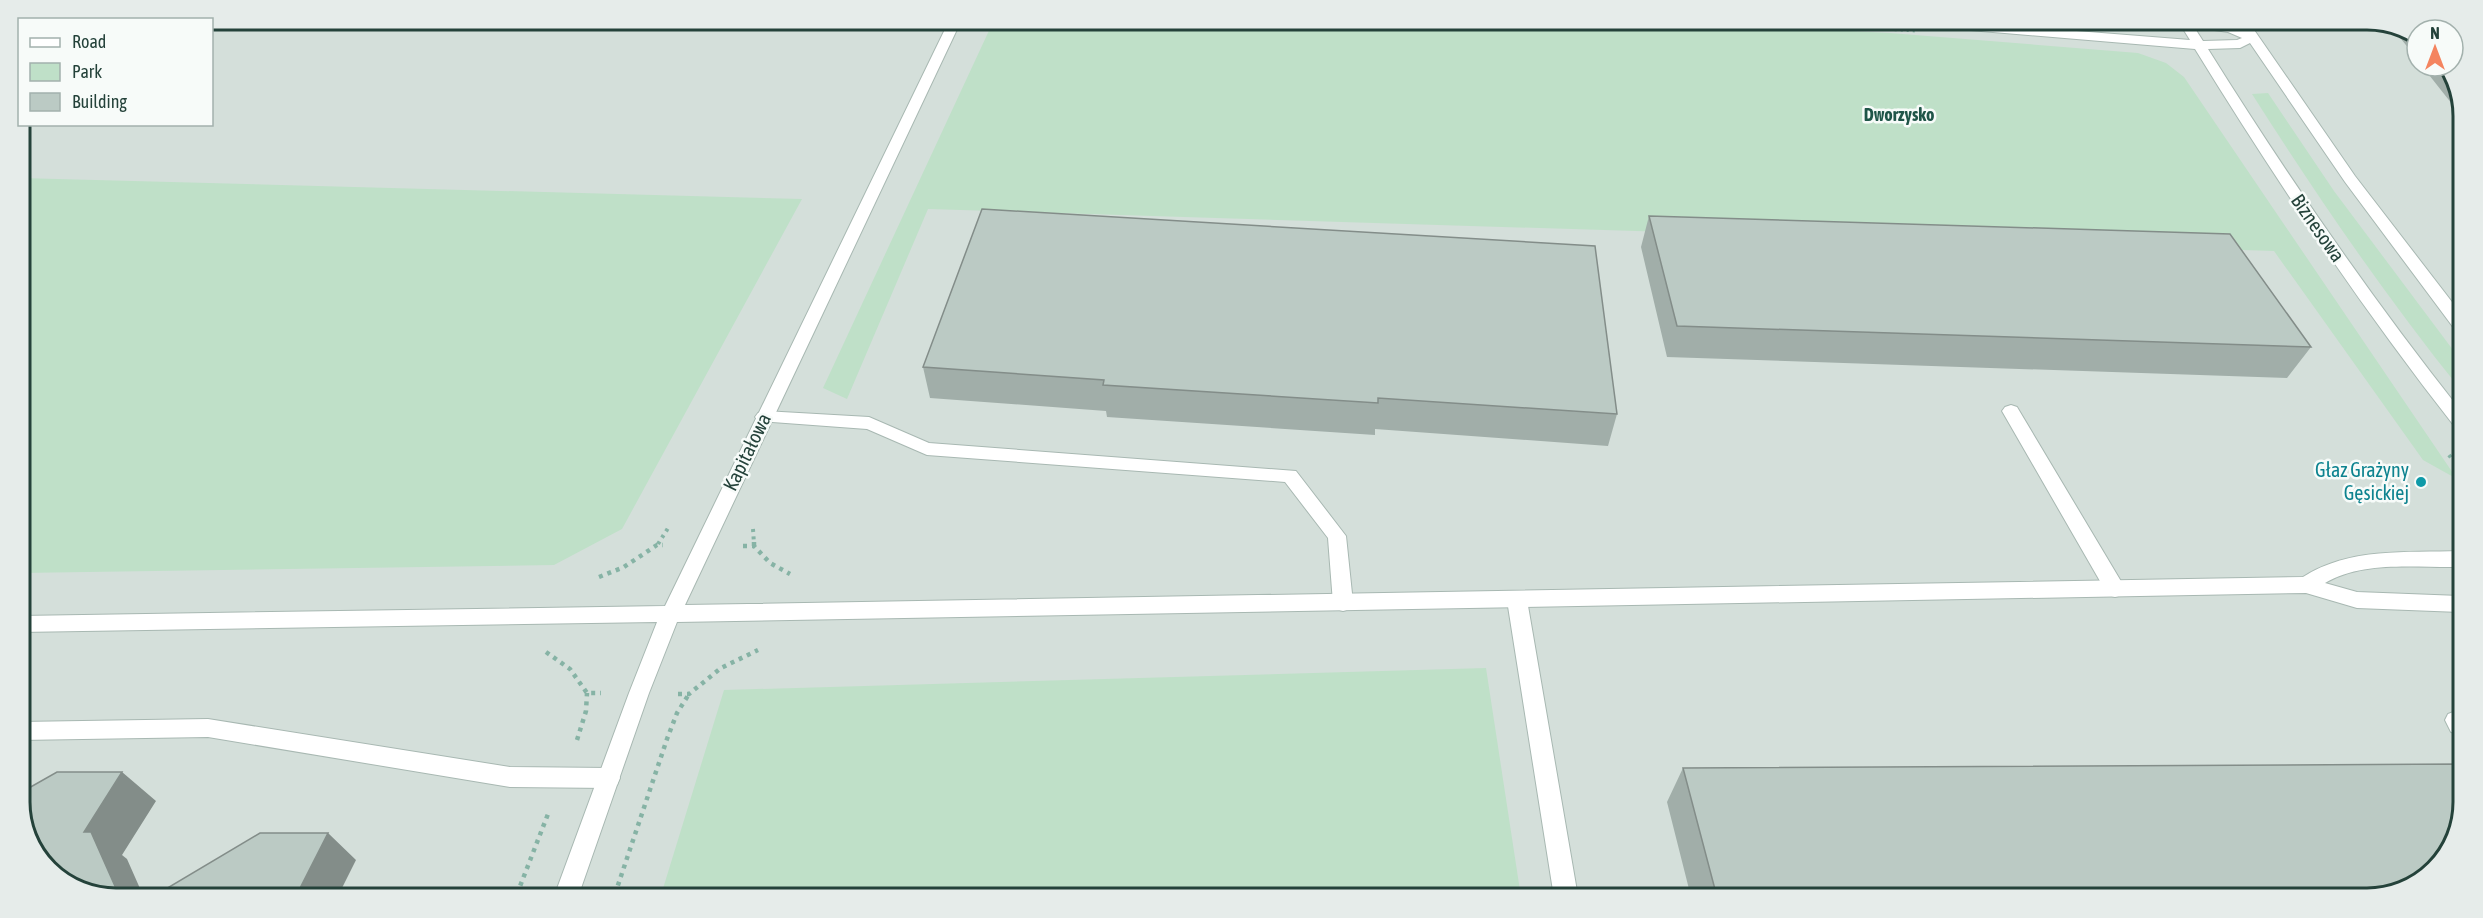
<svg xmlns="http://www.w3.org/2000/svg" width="2483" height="918" font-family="'Asap Condensed',sans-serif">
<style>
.built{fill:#d4dfda}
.green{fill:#bfe0c8}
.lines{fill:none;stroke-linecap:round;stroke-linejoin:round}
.service-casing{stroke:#a8b8b2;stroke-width:2}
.minor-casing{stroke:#a8b8b2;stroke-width:2}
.path-far2{stroke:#86b3a5;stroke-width:3;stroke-dasharray:2 4;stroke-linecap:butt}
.path-far1{stroke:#86b3a5;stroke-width:4;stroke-dasharray:3 4.5;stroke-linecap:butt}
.path{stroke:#86b3a5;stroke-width:4.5;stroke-dasharray:4 5;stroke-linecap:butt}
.service{fill:#fff;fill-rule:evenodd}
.minor{fill:#fff;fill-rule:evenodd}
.wall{fill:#a1aea9}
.shaded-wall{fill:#838d89}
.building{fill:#bbcac4;stroke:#838d89;stroke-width:1.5}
.culture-dot{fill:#0f9aa8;stroke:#f7fbf9;stroke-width:2}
.labels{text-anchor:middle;stroke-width:5;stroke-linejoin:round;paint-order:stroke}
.far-neighbourhood-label{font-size:18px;font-weight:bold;fill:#1f5548;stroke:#f7fbf9}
.street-label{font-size:20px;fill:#24423a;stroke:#f7fbf9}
.culture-label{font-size:20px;fill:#0d838f;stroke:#f7fbf9;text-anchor:end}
.rim{fill:none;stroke:#24423a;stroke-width:3}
</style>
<rect width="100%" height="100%" fill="#e6efeb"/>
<path class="built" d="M 212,20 L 2398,25 L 2417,38 L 2417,66 L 2447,66 L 2463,109 L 2458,833 L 2368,898 L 85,893 L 20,809 L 20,125 L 212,124 Z"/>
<path class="green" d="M 993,22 L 1698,23 L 1890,33 L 2138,53 L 2166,63 L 2184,77 L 2457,479 L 2423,460 L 2274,251 L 928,209 L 847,399 L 823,388 Z
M 2268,93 L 2334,191 L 2462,362 L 2461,390 C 2385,296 2317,196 2252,94 Z
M 20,178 L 802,199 L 622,529 L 554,565 L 20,573 Z
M 1486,668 L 1521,897 L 661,895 L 724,690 Z"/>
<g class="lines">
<defs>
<path id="service" d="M 2011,405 L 2017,407 L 2122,583 L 2125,589 L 2122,595 L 2115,597 L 2108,595 L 2002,411 L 2005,407 Z
M 764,411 L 869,417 L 929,443 L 1296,471 L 1346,536 L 1353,603 L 1350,609 L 1343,611 L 1336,609 L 1333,603 L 1328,538 L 1285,482 L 927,455 L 867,429 L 758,421 L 755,417 L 758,413 Z
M 1517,592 L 1524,594 L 1527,600 L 1578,897 L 1554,897 L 1507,600 L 1510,594 Z
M 2456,711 L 2459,712 L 2459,734 L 2451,732 L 2445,720 L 2448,714 Z
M 208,719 L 510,767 L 609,768 L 617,771 L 620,778 L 617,785 L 609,788 L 510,787 L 208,737 L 20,740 L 20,722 Z"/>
<path id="minor" d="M 949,21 L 961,21 L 685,605 L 2303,577 C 2350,547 2406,553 2460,551 L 2460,567 C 2417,568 2364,560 2325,583 L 2357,592 L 2460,596 L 2460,612 L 2357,608 L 2306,593 L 677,622 L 649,693 L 579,894 L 555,894 L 629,693 L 657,622 L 20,632 L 20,616 L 665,606 Z
M 1940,24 L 1989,24 L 2190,40 L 2180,24 L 2224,24 L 2240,28 L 2237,24 L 2250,24 L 2355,176 L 2462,315 L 2462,332 L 2456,331 L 2345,182 L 2250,43 L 2240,48 L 2208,49 C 2286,174 2369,295 2461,411 L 2461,429 L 2455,427 C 2360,306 2275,179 2195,49 L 1946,28 ZM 2194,27 L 2228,32 L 2242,38 L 2237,40 L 2203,41 Z"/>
</defs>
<use href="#service" class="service-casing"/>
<use href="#minor" class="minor-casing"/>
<path class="path-far2" d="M 1787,23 L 1916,31"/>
<path class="path-far1" d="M 2449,455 L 2461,471
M 753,529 L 754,544
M 658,544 L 670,525"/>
<path class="path" d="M 754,542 L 754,546
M 743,546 L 754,546 L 770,563 L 790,574
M 599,577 L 624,567 L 657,545 L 663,545
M 546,652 L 570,669 L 587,693 L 601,693
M 678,694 L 689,694 L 721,668 L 758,650
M 577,740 L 586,711 L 587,693
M 517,894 L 548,814
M 615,894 L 667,739 L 677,713 L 689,694"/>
<use href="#service" class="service"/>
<use href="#minor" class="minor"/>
</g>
<path class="wall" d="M 2390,25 L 2398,25 L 2417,38 L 2417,59 Z
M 2422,66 L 2447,66 L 2463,109 L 2463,118 Z
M 1649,216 L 2311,347 L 2287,378 L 1667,357 L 1641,247 Z
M 923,367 L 1617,414 L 1608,446 L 1375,429 L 1375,435 L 1107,417 L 1106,411 L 930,398 Z
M 1683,768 L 2368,898 L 1691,897 L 1667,802 Z"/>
<path class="shaded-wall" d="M 122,772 L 156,801 L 122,855 L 127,859 L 142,893 L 118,893 L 84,832 Z
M 328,833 L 356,860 L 339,894 L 297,894 Z"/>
<path class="building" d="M 2440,66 L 2447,66 L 2453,82 Z
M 982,209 L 1595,246 L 1617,414 L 1378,398 L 1378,403 L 1103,385 L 1104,380 L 923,367 Z
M 1649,216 L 2230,234 L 2311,347 L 1677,326 Z
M 2459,764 L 2458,833 L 2421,882 L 2368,898 L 1717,897 L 1683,768 Z
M 57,772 L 122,772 L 84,832 L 91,832 L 118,893 L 85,893 L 39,861 L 20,809 L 20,793 Z
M 260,833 L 328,833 L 297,894 L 159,893 Z"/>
<circle class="culture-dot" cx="2421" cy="482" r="6"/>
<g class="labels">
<g class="far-neighbourhood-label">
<text x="1899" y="121">Dworzysko</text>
</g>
<g class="street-label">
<text transform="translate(2318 228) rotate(55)" y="7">Biznesowa</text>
<text transform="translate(747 452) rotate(-64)" y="7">Kapitałowa</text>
</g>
<g class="culture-label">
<text x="2409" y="477">Głaz Grażyny<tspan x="2409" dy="23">Gęsickiej</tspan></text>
</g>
</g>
<path d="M0 0H2483V918H0ZM116 30H2367A86 86 0 0 1 2453 116V802A86 86 0 0 1 2367 888H116A86 86 0 0 1 30 802V116A86 86 0 0 1 116 30Z" fill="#e6ecea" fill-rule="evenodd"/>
<path class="rim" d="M116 30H2367A86 86 0 0 1 2453 116V802A86 86 0 0 1 2367 888H116A86 86 0 0 1 30 802V116A86 86 0 0 1 116 30Z"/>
<rect x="18" y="18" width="195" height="108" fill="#f7fbf9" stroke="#a3b1ad" stroke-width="1.5"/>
<rect x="30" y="38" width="30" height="9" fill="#ffffff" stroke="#a3b1ad" stroke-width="1.5"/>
<text x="72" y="48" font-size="18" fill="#24423a">Road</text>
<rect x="30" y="63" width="30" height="18" fill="#bfe0c8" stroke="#a3b1ad" stroke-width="1.5"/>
<text x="72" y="78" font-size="18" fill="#24423a">Park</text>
<rect x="30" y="93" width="30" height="18" fill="#bbcac4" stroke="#a3b1ad" stroke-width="1.5"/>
<text x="72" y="108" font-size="18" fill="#24423a">Building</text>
<g transform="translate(2435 48)"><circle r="28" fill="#f7fbf9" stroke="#a3b1ad" stroke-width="1.5"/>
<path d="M0-4.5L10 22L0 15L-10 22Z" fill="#f4845f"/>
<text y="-9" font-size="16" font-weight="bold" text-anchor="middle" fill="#24423a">N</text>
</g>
</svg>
